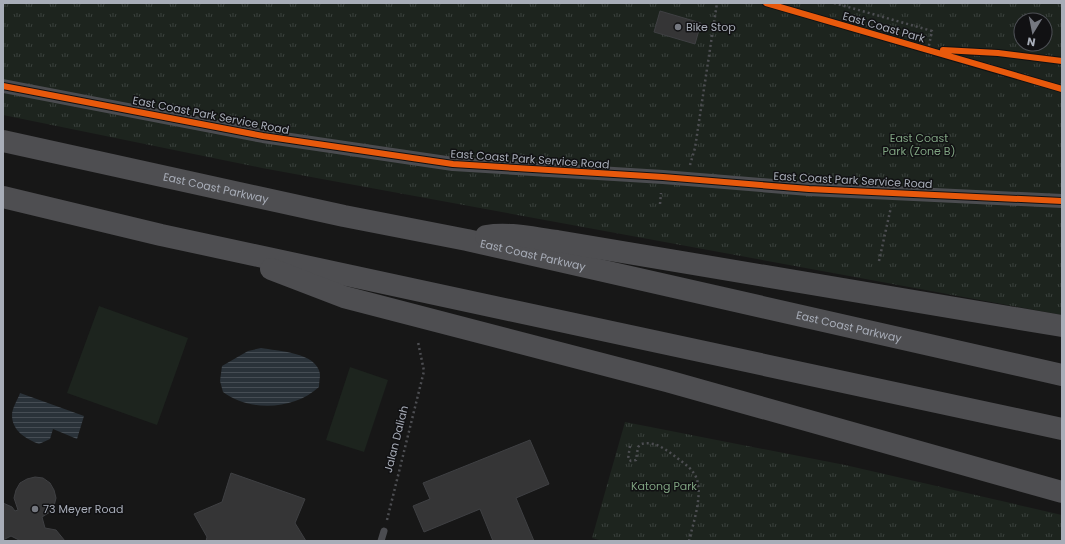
<svg xmlns="http://www.w3.org/2000/svg" width="1065" height="544" font-family="Poppins,sans-serif">
<style>
.park{fill:url(#park-tufts);fill-rule:evenodd}
.garden{fill:#1d241e}
.water{fill:url(#water-rules)}
.building{fill:#353536;stroke:#3f4043}
.lines{fill:none;stroke-linecap:round;stroke-linejoin:round}
.path{stroke:#4d4e52;stroke-width:2.5;stroke-dasharray:2 3;stroke-linecap:butt}
.service{stroke:#4b4c50;stroke-width:7}
.minor{stroke:#4b4c50;stroke-width:14}
.motorway{stroke:#4e4e51;stroke-width:22}
.cycleway-casing{stroke:#111113;stroke-width:8}
.cycleway{stroke:#e8590c;stroke-width:6}
.poi-dot{fill:#757880;stroke:#111113;stroke-width:1.5}
.labels{text-anchor:middle;stroke-width:3;stroke-linejoin:round;paint-order:stroke}
.poi-label{font-size:11px;fill:#a8adb8;stroke:#111113;text-anchor:start}
.street-label{font-size:11px;fill:#a8adb8;stroke:#111113}
.park-label{font-size:11px;fill:#7fa381;stroke:#111113}
</style>
<defs>
<pattern id="park-tufts" width="24" height="20" patternUnits="userSpaceOnUse"><rect width="24" height="20" fill="#1d241e"/><path d="M3 7l-1-3M5 7V3M7 7l1-3M15 17l-1-3M17 17v-4M19 17l1-3" fill="none" stroke="#3b413d"/></pattern>
<pattern id="water-rules" width="6" height="5" patternUnits="userSpaceOnUse"><rect width="6" height="5" fill="#2a3239"/><path d="M0 2.5h6" fill="none" stroke="#464d54"/></pattern>
</defs>
<rect width="100%" height="100%" fill="#171717"/>
<path class="park" d="M 3,3 L 1062,3 L 1062,315 L 262,168 L 3,115 ZM 1021,20 L 1045,20 L 1045,44 L 1021,44 Z
M 625,422 L 845,465 L 1062,515 L 1062,541 L 603,541 L 592,538 Z"/>
<path class="garden" d="M 99,306 L 188,338 L 157,425 L 67,393 Z
M 350,367 L 388,380 L 364,452 L 326,440 Z"/>
<path class="water" d="M 261,348 C 277,351 317,352 320,374 C 320,378 319,383 319,387 C 294,410 250,412 223,392 L 220,381 L 222,366 L 248,351 Z
M 20,393 L 84,416 L 77,439 L 53,429 L 50,439 L 39,444 C 26,439 12,431 12,415 C 12,408 18,399 20,393 Z"/>
<path class="building" d="M 660,11 L 701,23 L 695,44 L 654,32 Z
M 530,440 L 549,484 L 516,498 L 534,541 L 493,541 L 480,509 L 424,532 L 413,506 L 430,499 L 423,483 Z
M 231,473 L 305,499 L 295,523 L 306,541 L 206,541 L 207,537 L 194,514 L 222,502 Z
M 35,477 L 43,478 L 50,483 L 54,490 L 56,498 L 54,506 L 50,512 L 42,517 L 45,528 L 56,530 L 65,541 L 21,541 L 11,536 L 3,540 L 3,503 L 12,507 L 15,511 L 18,510 L 14,498 L 16,490 L 20,483 L 27,479 Z"/>
<g class="lines">
<path class="path" d="M 834,3 L 932,31 L 928,50
M 690,165 L 695,148 L 717,3
M 660,204 L 661,193
M 879,261 L 891,207
M 630,446 L 628,459 L 631,461 L 636,460 L 638,447 L 641,444 C 653,441 662,447 672,454 C 679,460 688,465 693,472 C 706,488 693,523 689,541
M 387,520 L 424,371 L 418,342"/>
<path class="service" d="M 381,541 L 384,531"/>
<path class="minor" d="M 3,86 L 263,136 L 453,164 L 663,177 L 809,189 L 1062,201"/>
<g class="motorway">
<path id="s1" d="M 3,141 L 344,216 L 467,240 L 1062,375"/>
<path d="M 3,197 L 161,235 L 1062,429"/>
<path d="M 486,236 C 509,232 533,238 557,241 L 1062,326"/>
<path d="M 271,269 L 344,297 L 667,381 L 1062,492"/>
</g>
<defs>
<path id="cycleway" d="M 766,3 L 1062,89
M 943,50 L 998,53 L 1062,61
M 3,86 L 263,136 L 453,164 L 663,177 L 809,189 L 1062,201"/>
</defs>
<use href="#cycleway" class="cycleway-casing"/>
<use href="#cycleway" class="cycleway"/>
</g>
<g class="poi-dot">
<circle cx="678" cy="27" r="4"/>
<circle cx="35" cy="509" r="4"/>
</g>
<g class="labels">
<g class="poi-label">
<text x="686" y="31">Bike Stop</text>
<text x="43" y="513">73 Meyer Road</text>
</g>
<g class="street-label">
<text transform="translate(884 27) rotate(16)" y="4">East Coast Park</text>
<text transform="translate(211 115) rotate(11)" y="4">East Coast Park Service Road</text>
<text transform="translate(530 159) rotate(4)" y="4">East Coast Park Service Road</text>
<text transform="translate(853 180) rotate(3)" y="4">East Coast Park Service Road</text>
<text dy="4" stroke="none"><textPath href="#s1" startOffset="218">East Coast Parkway</textPath></text>
<text dy="4" stroke="none"><textPath href="#s1" startOffset="542">East Coast Parkway</textPath></text>
<text dy="4" stroke="none"><textPath href="#s1" startOffset="866">East Coast Parkway</textPath></text>
<text transform="translate(396 439) rotate(-76)" y="4">Jalan Daliah</text>
</g>
<g class="park-label">
<text x="919" y="142">East Coast<tspan x="919" dy="13">Park (Zone B)</tspan></text>
<text x="664" y="490">Katong Park</text>
</g>
</g>
<rect width="1065" height="544" fill="none" stroke="#a8adb8" stroke-width="8"/>
<g transform="translate(1033 32) rotate(190)"><circle r="19" fill="#111113" stroke="#4d4f55"/>
<path d="M0-3L7 15L0 10L-7 15Z" fill="#757880"/>
<text y="-6" font-size="11" font-weight="bold" text-anchor="middle" fill="#a8adb8">N</text>
</g>
</svg>
